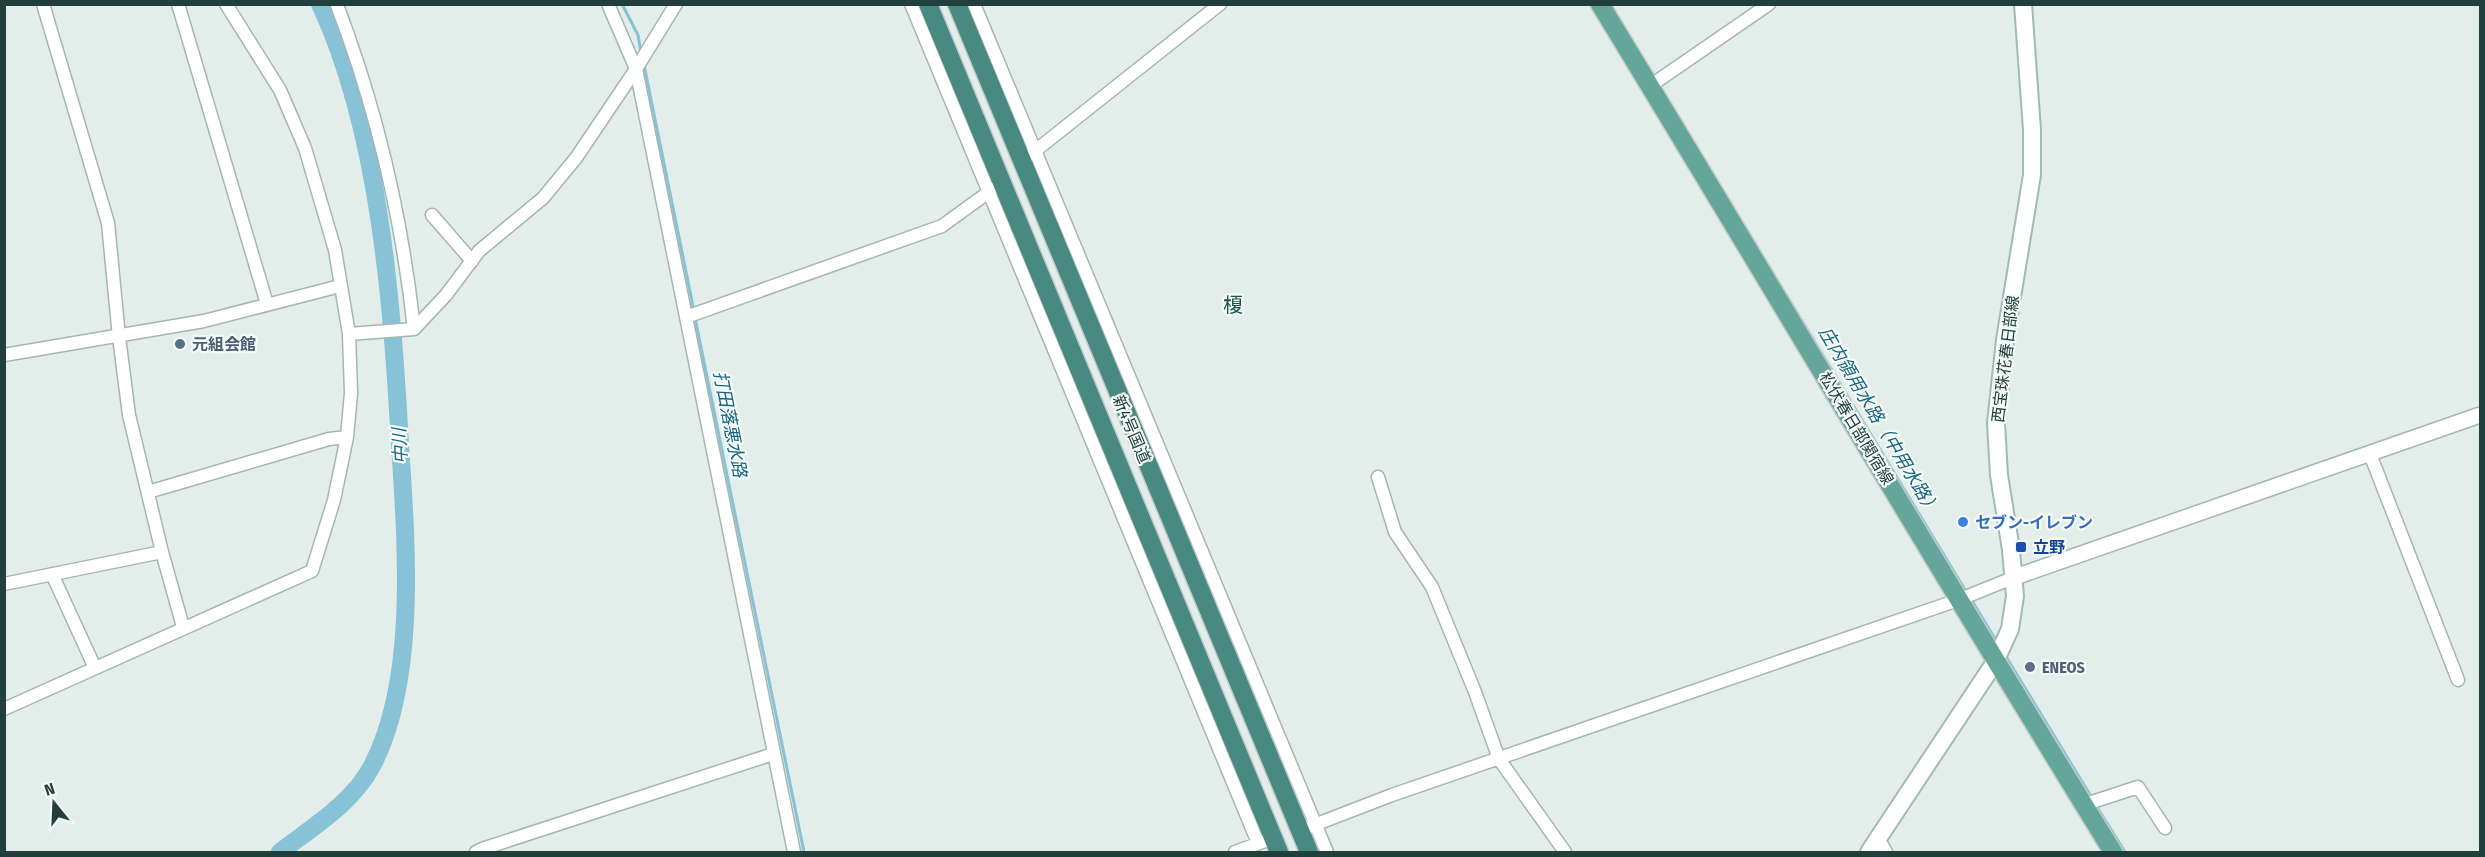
<svg xmlns="http://www.w3.org/2000/svg" width="2485" height="857" font-family="'Fira Sans Condensed','Noto Sans JP',sans-serif">
<style>
.lines{fill:none;stroke-linecap:round;stroke-linejoin:round}
.stream{stroke:#87c2d6;stroke-width:3}
.river{stroke:#87c2d6;stroke-width:18}
.minor-casing{stroke:#a5b6b2;stroke-width:15}
.tertiary-casing{stroke:#a5b6b2;stroke-width:18}
.secondary-casing{stroke:#a0bab4;stroke-width:20}
.primary-casing{stroke:#c1cac8;stroke-width:21}
.trunk-casing{stroke:#c1cac8;stroke-width:21}
.minor{stroke:#fff;stroke-width:12}
.tertiary{stroke:#fff;stroke-width:15}
.secondary{stroke:#fff;stroke-width:16}
.primary{stroke:#64a69c;stroke-width:18}
.trunk{stroke:#488a82;stroke-width:18}
.service-dot{fill:#5c6f8a;stroke:#f4faf7;stroke-width:2}
.shop-dot{fill:#3f7fe0;stroke:#f4faf7;stroke-width:2}
.transit-dot{fill:#1a4fb4;stroke:#f4faf7;stroke-width:2}
.labels{text-anchor:middle;stroke-width:4.5;stroke-linejoin:round;paint-order:stroke}
.service-label{font-size:16px;font-weight:bold;fill:#4e5e75;stroke:#f4faf7;text-anchor:start}
.street-label{font-size:16px;fill:#21403b;stroke:#f4faf7}
.shop-label{font-size:16px;font-weight:bold;fill:#366cbe;stroke:#f4faf7;text-anchor:start}
.transit-label{font-size:16px;font-weight:bold;fill:#164399;stroke:#f4faf7;text-anchor:start}
.water-label{font-size:18px;font-style:italic;fill:#176481;stroke:#f4faf7}
.quarter-label{font-size:20px;fill:#1b544c;stroke:#f4faf7}
</style>
<rect width="100%" height="100%" fill="#e3eeea"/>
<g class="lines">
<path class="stream" d="M 622,4 L 638,35 L 641,53
M 644,65 L 694,311
M 1742,222 L 1967,593
M 695,318 L 804,852
M 1971,599 L 1997,642
M 2005,655 L 2092,798
M 2095,804 L 2125,852"/>
<path class="river" d="M 280,852 C 311,828 353,803 372,766 C 418,679 406,540 400,444 C 392,304 380,133 320,4"/>
<defs>
<path id="minor" d="M 43,4 L 108,223 L 119,337 L 129,415 L 162,552 L 183,627
M 178,4 L 267,304
M 608,4 L 636,69 L 794,852
M 911,4 L 1258,843
M 974,4 L 1327,852
M 337,5 C 377,110 402,218 414,329
M 1650,86 L 1769,4
M 1030,155 L 1220,4
M 432,215 L 472,261
M 686,317 L 942,226 L 993,189
M 349,334 L 414,329 L 446,295 L 479,251 L 543,198 L 576,158 L 636,69 L 676,4
M 4,355 L 204,321 L 340,286
M 2370,454 L 2458,680
M 1378,477 L 1395,532 L 1432,587 L 1475,692 L 1499,759 L 1565,852
M 148,492 L 329,439 L 347,437
M 52,574 L 95,668
M 4,584 L 162,552
M 4,709 L 312,571 L 334,500 L 347,437 L 351,393 L 349,334 L 335,250 L 305,148 L 280,90 L 226,4
M 2083,805 L 2138,787 L 2165,828
M 1309,827 L 1392,795 L 1958,600 L 2015,577
M 1878,838 L 1886,852
M 476,852 L 482,849 L 773,754
M 1235,852 L 1265,841"/>
<path id="tertiary" d="M 2015,577 L 2480,415"/>
<path id="secondary" d="M 1869,852 L 1995,662 L 2010,629 L 2015,596 L 2011,550 L 1999,475 L 1996,423 L 2005,340 L 2032,175 L 2032,130 L 2023,4"/>
<path id="primary" d="M 1600,4 C 1772,286 1939,571 2113,852"/>
<path id="trunk" d="M 928,4 L 1279,852
M 957,4 L 1309,852"/>
</defs>
<use href="#minor" class="minor-casing"/>
<use href="#tertiary" class="tertiary-casing"/>
<use href="#secondary" class="secondary-casing"/>
<use href="#primary" class="primary-casing"/>
<use href="#trunk" class="trunk-casing"/>
<use href="#minor" class="minor"/>
<use href="#tertiary" class="tertiary"/>
<use href="#secondary" class="secondary"/>
<use href="#primary" class="primary"/>
<use href="#trunk" class="trunk"/>
</g>
<g class="service-dot">
<circle cx="180" cy="344" r="6"/>
<circle cx="2030" cy="667" r="6"/>
</g>
<circle class="shop-dot" cx="1963" cy="522" r="6"/>
<rect class="transit-dot" x="2015" y="541" width="12" height="12" rx="3"/>
<g class="labels">
<g class="service-label">
<text x="192" y="350">元組会館</text>
<text x="2042" y="673">ENEOS</text>
</g>
<g class="street-label">
<text transform="translate(2005 359) rotate(-83)" y="6">西宝珠花春日部線</text>
<text transform="translate(1857 428) rotate(59)" y="6">松伏春日部関宿線</text>
<text transform="translate(1132 429) rotate(67)" y="6">新4号国道</text>
</g>
<g class="shop-label">
<text x="1975" y="528">セブン-イレブン</text>
</g>
<g class="transit-label">
<text x="2033" y="553">立野</text>
</g>
<g class="water-label">
<text transform="translate(1879 421) rotate(59)" y="6">庄内領用水路（中用水路）</text>
<text transform="translate(730 424) rotate(79)" y="6">打田落悪水路</text>
<text transform="translate(400 446) rotate(-93)" y="6">中川</text>
</g>
<g class="quarter-label">
<text x="1233" y="312">榎</text>
</g>
</g>
<rect width="2485" height="857" fill="none" stroke="#21403b" stroke-width="12"/>
<g transform="translate(54 803) rotate(342)" stroke="#f4faf7" stroke-width="4.5" paint-order="stroke">
<path d="M0-4.5L10 22L0 15L-10 22Z" fill="#21403b"/>
<text y="-9" font-size="16" font-weight="bold" text-anchor="middle" fill="#21403b">N</text>
</g>
</svg>
